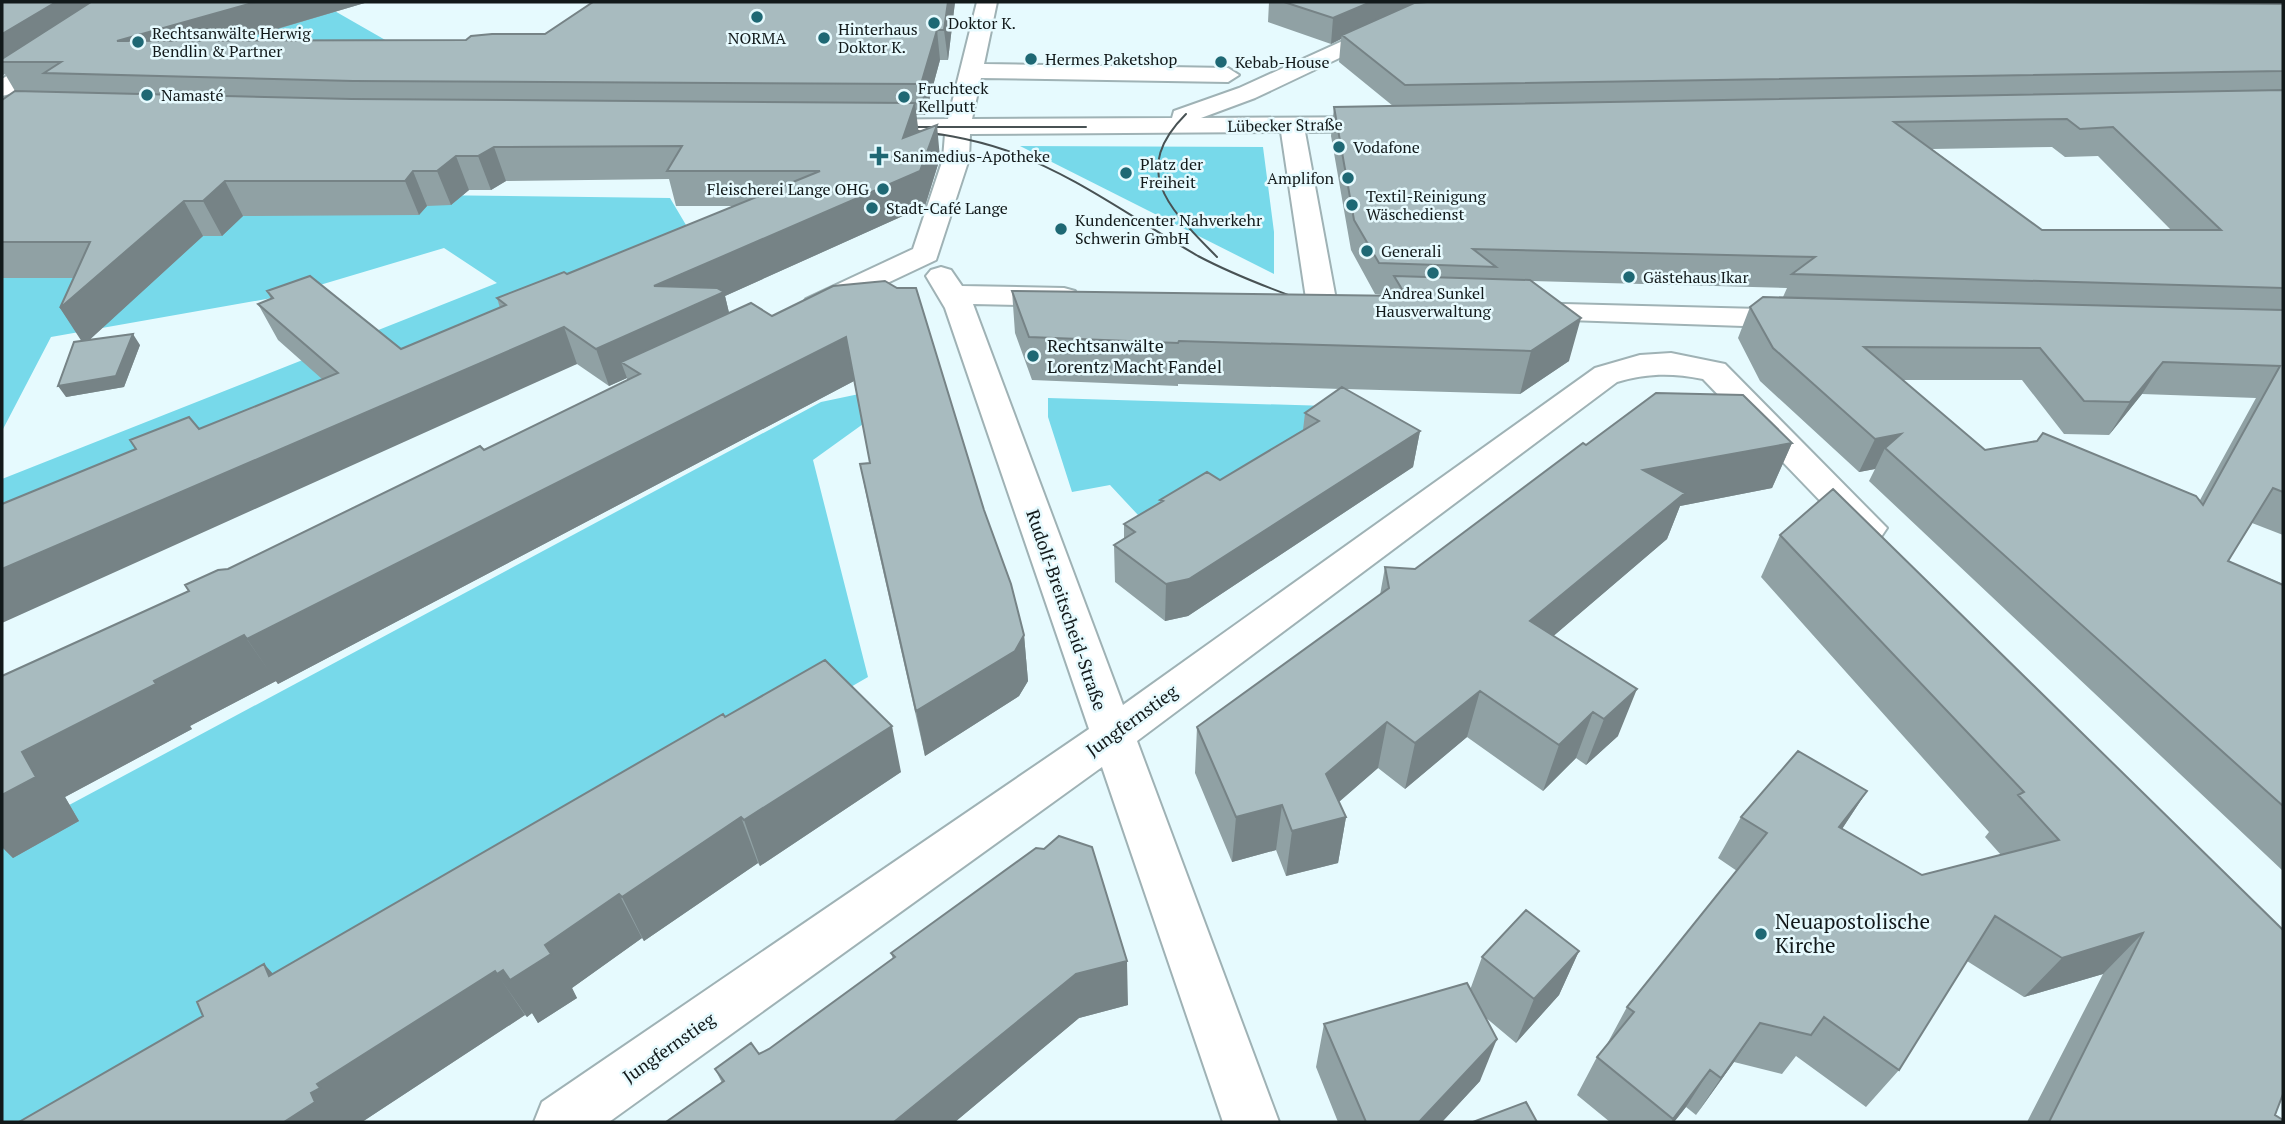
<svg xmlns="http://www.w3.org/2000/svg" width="2285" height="1124" font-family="'PT Serif',serif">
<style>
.green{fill:#77d9ea}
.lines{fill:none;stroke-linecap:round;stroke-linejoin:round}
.minor-casing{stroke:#9fb2b5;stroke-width:4}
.minor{fill:#fff;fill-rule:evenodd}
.tram{stroke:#485254;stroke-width:2}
.wall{fill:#90a1a4;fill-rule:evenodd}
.shaded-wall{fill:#768386}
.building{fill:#a8bbbf;stroke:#768386;stroke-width:2;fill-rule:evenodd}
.poi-dot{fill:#1e6874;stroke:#e6fafe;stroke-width:2.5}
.labels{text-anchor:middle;stroke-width:5;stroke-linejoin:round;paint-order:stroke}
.far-poi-label{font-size:16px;fill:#12191a;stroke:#e6fafe;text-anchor:start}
.far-street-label{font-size:16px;fill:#12191a;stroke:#e6fafe}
.poi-label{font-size:18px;fill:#12191a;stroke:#e6fafe;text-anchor:start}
.street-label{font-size:18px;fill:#12191a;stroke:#e6fafe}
.near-poi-label{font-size:21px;fill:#12191a;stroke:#e6fafe;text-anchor:start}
</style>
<rect width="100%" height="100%" fill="#e6fafe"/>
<path class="green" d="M 254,2 L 319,2 L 401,49 L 180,69 Z
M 1020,146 L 1263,147 L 1274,232 L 1274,274 Z
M 258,193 L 670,198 L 702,252 L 2,557 L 2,479 L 497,283 L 444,248 L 283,296 L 51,337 L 2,431 L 2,255 L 207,233 Z
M 878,390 L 870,419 L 813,460 L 868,677 L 101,1122 L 2,1122 L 2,841 L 821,402 Z
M 1048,398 L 1329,406 L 1338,413 L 1152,530 L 1110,485 L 1072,492 L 1048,417 Z"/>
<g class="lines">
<defs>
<path id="minor" d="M 123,2 L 147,2 L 10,94 L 2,96 L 2,79 Z
M 977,2 L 997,2 L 984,64 L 1228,68 L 1239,75 L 1228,82 L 981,78 L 972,119 L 1172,118 L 1174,111 L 1239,88 L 1380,24 L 1394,24 L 1398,28 L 1394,32 L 1255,98 L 1201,118 L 1386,117 L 1395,119 L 1398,124 L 1395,129 L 1386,131 L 1305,132 L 1337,305 L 1333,311 L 1322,314 L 1311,311 L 1307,305 L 1281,132 L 970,134 L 969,159 L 936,260 L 828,311 L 817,314 L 806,311 L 802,305 L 806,299 L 913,249 L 943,159 L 945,134 L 865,134 L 856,132 L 853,127 L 856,122 L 865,120 L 948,119 Z
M 941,267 L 951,270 L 962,286 L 1064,288 L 1075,291 L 1079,297 L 1075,303 L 1064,306 L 973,304 L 1123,705 L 1595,368 L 1640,355 L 1671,353 L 1725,364 L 1887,528 L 1881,537 L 1868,540 L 1855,537 L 1703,379 C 1672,373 1648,373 1617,382 L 1137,741 L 1279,1122 L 1223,1122 L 1102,767 L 609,1122 L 534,1122 L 542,1102 L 1089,729 L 945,308 L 926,276 L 931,270 Z
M 1523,303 L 1798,310 L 1809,313 L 1813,319 L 1809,325 L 1798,328 L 1512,318 L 1508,312 L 1512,306 Z"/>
</defs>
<use href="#minor" class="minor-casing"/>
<use href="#minor" class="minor"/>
<path class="tram" d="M 1186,114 C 1128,172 1171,210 1217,257
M 898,127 L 1086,127
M 900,129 C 936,133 970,138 1005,150 C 1074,174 1135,220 1198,256 C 1232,274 1266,287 1302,300"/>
</g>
<path class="wall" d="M 2,2 L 368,2 L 237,41 L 466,40 L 955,2 L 948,60 L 940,60 L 925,115 L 916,115 L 918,132 L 940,158 L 925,206 L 725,296 L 729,313 L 772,316 L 833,286 L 984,510 L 1024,635 L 1028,681 L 1019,696 L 925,756 L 869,509 L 860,464 L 870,463 L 854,381 L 278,684 L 276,681 L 190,726 L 192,729 L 65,797 L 79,821 L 13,858 L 2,847 L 2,676 L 189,591 L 228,569 L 484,450 L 627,380 L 627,378 L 609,386 L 577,364 L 136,449 L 130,440 L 199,429 L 322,379 L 278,340 L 258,304 L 271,299 L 267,291 L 401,349 L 500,308 L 497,298 L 567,274 L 735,206 L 676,206 L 669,179 L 506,181 L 491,190 L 469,190 L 451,205 L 427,206 L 419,215 L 243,216 L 222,236 L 203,236 L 90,339 L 140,345 L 124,387 L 66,397 L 82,340 L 60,308 L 74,278 L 2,278 L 2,100 L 15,91 L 5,74 L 2,76 Z
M 1269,2 L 2283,2 L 2283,535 L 2252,523 L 2228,561 L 2283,584 L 2283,871 L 1869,481 L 1875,469 L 1859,472 L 1760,381 L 1738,338 L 1750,307 L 1783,297 L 1787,288 L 1532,281 L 1569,361 L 1520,394 L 1345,389 L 1420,431 L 1413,467 L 1188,616 L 1165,621 L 1115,582 L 1114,545 L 1124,539 L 1124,524 L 1160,503 L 1160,500 L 1220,480 L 1303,430 L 1305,413 L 1341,389 L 1178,384 L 1178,386 L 1032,380 L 1015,333 L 1012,291 L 1391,296 L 1375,294 L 1351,250 L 1331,136 L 1334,107 L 1393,106 L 1339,62 L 1341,39 L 1331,44 L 1268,22 ZM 2052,147 L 2065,157 L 2098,156 L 2171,230 L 2042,230 L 1932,149 ZM 1902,380 L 2022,380 L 2064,434 L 2109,435 L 2142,394 L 2256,398 L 2200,500 L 1985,450 Z
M 1792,443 L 1772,488 L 1680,506 L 1667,539 L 1553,636 L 1618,736 L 1586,765 L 1576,758 L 1543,791 L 1467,737 L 1405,789 L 1378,768 L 1339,802 L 1346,817 L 1338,863 L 1286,876 L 1276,850 L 1232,862 L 1195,773 L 1197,727 L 1380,595 L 1385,567 L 1415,569 L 1586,445 Z
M 1833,489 L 2275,1115 L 2283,1122 L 2027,1122 L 2103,974 L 2024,997 L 1967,961 L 1899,1070 L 1866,1107 L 1796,1056 L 1782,1074 L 1734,1062 L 1696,1115 L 1686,1107 L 1674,1122 L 1610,1122 L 1577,1095 L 1597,1057 L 1606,1046 L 1627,1007 L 1737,871 L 1718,858 L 1741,817 L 1867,791 L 1842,829 L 1922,875 L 2001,855 L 1985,837 L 1989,832 L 1761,577 L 1780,535 Z
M 725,717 L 901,772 L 760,866 L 758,863 L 644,941 L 642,938 L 572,988 L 577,998 L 538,1023 L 532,1013 L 527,1017 L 525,1015 L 362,1122 L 19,1122 L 203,1016 L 264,964 L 273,974 Z
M 1579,951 L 1559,995 L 1516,1043 L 1485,1017 L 1480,1081 L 1442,1122 L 1338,1122 L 1316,1067 L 1324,1024 L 1470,990 L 1482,957 Z
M 891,953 L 1128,1005 L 1079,1018 L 955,1122 L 666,1122 L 722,1083 L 715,1069 L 759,1054 L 769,1049 L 893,959 Z"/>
<path class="shaded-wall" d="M 56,2 L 119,2 L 2,62 L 2,34 Z
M 256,2 L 368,2 L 134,71 L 117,41 Z
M 948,2 L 955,2 L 948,60 L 944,30 Z
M 1371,2 L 1467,2 L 1342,35 L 1341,39 L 1331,44 L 1333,18 Z
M 937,30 L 940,60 L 925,115 L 921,84 Z
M 915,103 L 919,135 L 903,138 Z
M 937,125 L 940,158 L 925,206 L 725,296 L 733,329 L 621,362 L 627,378 L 609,386 L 596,349 L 654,286 Z
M 494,147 L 506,181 L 491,190 L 478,156 Z
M 456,156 L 469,190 L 451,205 L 437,171 Z
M 413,171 L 427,206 L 419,215 L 405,181 Z
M 225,181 L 243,216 L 222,236 L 203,201 Z
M 184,201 L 203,236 L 84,345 L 60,308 Z
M 1581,318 L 1569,361 L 1520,394 L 1531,351 Z
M 564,327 L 577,364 L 2,623 L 2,569 Z
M 133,334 L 140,345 L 124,387 L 66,397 L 58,386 Z
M 846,337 L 854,381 L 278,684 L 247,639 Z
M 2163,362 L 2142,394 L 2109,435 L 2130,402 Z
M 1420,431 L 1413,467 L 1188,616 L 1165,621 L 1166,584 Z
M 1901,434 L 1885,448 L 1875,469 L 1859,472 L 1875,439 Z
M 1792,443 L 1772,488 L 1680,506 L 1667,539 L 1516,668 L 1530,621 L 1643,470 Z
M 244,635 L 276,681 L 190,726 L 192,729 L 65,797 L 79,821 L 13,858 L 2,847 L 2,795 L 22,752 L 154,681 Z
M 1024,635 L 1028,681 L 1019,696 L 925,756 L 916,711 Z
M 1637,689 L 1618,736 L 1586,765 L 1604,719 Z
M 1480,691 L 1467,737 L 1405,789 L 1415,743 Z
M 1593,712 L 1576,758 L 1543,791 L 1559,745 Z
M 1387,722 L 1378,768 L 1319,819 L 1326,774 Z
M 892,726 L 901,772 L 760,866 L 744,820 Z
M 1867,791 L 1840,832 L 1839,827 Z
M 1282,805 L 1276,850 L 1232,862 L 1236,817 Z
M 741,817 L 758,863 L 644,941 L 622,897 Z
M 1346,817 L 1338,863 L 1286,876 L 1292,831 Z
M 619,894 L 642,938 L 572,988 L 577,998 L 538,1023 L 532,1013 L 527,1017 L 497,974 L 545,945 Z
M 2143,933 L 2103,974 L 2024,997 L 2062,958 Z
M 1579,951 L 1559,995 L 1516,1043 L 1534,999 Z
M 1127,961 L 1128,1005 L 1079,1018 L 955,1122 L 894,1122 L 1076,974 Z
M 264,964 L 304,1008 L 269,976 Z
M 495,971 L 525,1015 L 362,1122 L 284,1122 L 317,1084 Z
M 1760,1023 L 1734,1062 L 1696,1115 L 1721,1078 Z
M 1497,1039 L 1480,1081 L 1442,1122 L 1419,1122 Z
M 1710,1070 L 1686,1107 L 1674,1122 L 1671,1122 Z"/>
<path class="building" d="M 2,2 L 56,2 L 2,34 Z
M 91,2 L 256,2 L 117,41 L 466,40 L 471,36 L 492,34 L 545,34 L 593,2 L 948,2 L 944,30 L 937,30 L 921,84 L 353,81 L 44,73 L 61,62 L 2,62 L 2,59 Z
M 1284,2 L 1371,2 L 1333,18 Z
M 1427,2 L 2014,2 L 2283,4 L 2283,71 L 1405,85 L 1342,35 L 1414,3 Z
M 2283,90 L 2283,288 L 1792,274 L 1815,257 L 1473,249 L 1496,267 L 1379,263 L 1354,220 L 1334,107 ZM 2067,119 L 2080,129 L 2113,127 L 2221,230 L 2042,230 L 1894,122 Z
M 15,91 L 352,99 L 915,103 L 903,138 L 937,125 L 920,171 L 654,286 L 717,288 L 724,292 L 596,349 L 564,327 L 2,569 L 2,504 L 136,449 L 130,440 L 189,417 L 199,429 L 338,373 L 258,304 L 273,298 L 267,291 L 310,276 L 401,349 L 506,305 L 497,298 L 564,272 L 567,274 L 820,171 L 667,171 L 682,146 L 494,147 L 478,156 L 456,156 L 437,171 L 413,171 L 405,181 L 225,181 L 203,201 L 184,201 L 60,308 L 90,242 L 2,242 L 2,100 Z
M 1394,276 L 1530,280 L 1581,318 L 1531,351 L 1179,341 L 1178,343 L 1029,337 L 1012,291 L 1406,296 Z
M 885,281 L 897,288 L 916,288 L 984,510 L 1011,584 L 1024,635 L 1015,651 L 916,711 L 860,464 L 870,463 L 846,337 L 247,639 L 244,635 L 154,681 L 156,684 L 22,752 L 36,777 L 2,795 L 2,676 L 189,591 L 185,585 L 218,570 L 228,569 L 480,446 L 484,450 L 640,374 L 621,362 L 751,303 L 772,316 L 833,286 Z
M 1763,297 L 2283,310 L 2283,492 L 2273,488 L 2228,561 L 2283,585 L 2283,806 L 1885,448 L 1901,434 L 1875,439 L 1773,348 L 1750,307 ZM 1864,347 L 2040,348 L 2084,401 L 2130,402 L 2163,362 L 2280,366 L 2203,505 L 2196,496 L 2043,433 L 2037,441 L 1985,450 Z
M 133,334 L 116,376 L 58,386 L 74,342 Z
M 1342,387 L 1420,431 L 1189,579 L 1166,584 L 1114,545 L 1135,532 L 1124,524 L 1163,501 L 1160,500 L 1207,472 L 1220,480 L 1319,421 L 1305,413 Z
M 1656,393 L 1743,395 L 1792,443 L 1643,470 L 1685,493 L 1530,621 L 1637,689 L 1604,719 L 1593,712 L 1559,745 L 1480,691 L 1415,743 L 1387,722 L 1326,774 L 1346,817 L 1292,831 L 1282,805 L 1236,817 L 1197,727 L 1389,588 L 1385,567 L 1415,569 L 1583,443 L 1586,445 Z
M 1833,489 L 2283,930 L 2283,1094 L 2275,1115 L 2283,1120 L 2283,1122 L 2049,1122 L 2143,933 L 2062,958 L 1995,916 L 1899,1070 L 1824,1017 L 1811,1035 L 1760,1023 L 1721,1078 L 1710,1070 L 1673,1119 L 1597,1057 L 1634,1012 L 1627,1007 L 1767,833 L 1741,817 L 1798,751 L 1867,791 L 1839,827 L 1922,875 L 2059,840 L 2018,795 L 2024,792 L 1780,535 Z
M 825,660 L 892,726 L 744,820 L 741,817 L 622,897 L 619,894 L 545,945 L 551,954 L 510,980 L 503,970 L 497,974 L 495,971 L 317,1084 L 320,1088 L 311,1093 L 315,1102 L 284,1122 L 19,1122 L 203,1016 L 197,1002 L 264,964 L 269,976 L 723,714 L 725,717 Z
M 1059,836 L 1092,847 L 1127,961 L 1076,974 L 894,1122 L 666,1122 L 724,1081 L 715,1069 L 751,1043 L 759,1054 L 769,1049 L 895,957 L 891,953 L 1036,848 L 1044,849 Z
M 1526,910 L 1579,951 L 1534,999 L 1482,957 Z
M 1467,983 L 1497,1039 L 1419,1122 L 1366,1122 L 1324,1024 Z
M 1526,1102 L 1537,1122 L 1473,1122 Z"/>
<g class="poi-dot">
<circle cx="757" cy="17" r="7"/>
<circle cx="934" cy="23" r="7"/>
<circle cx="824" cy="38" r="7"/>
<circle cx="138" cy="42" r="7"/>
<circle cx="1031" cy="59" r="7"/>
<circle cx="1221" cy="62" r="7"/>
<circle cx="147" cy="95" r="7"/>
<circle cx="904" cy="97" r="7"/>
<circle cx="1339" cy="147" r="7"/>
<path d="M875.5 145.5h7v7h7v7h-7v7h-7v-7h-7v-7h7z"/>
<circle cx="1126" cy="173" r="7"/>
<circle cx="1348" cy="178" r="7"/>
<circle cx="883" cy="189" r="7"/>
<circle cx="1352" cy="205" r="7"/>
<circle cx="872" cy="208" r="7"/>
<circle cx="1061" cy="229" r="7"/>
<circle cx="1367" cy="251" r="7"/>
<circle cx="1433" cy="273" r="7"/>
<circle cx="1629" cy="277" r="7"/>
<circle cx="1033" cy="356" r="7"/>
<circle cx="1761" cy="934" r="7"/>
</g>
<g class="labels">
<g class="far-poi-label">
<text x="948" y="29">Doktor K.</text>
<text x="838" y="35">Hinterhaus<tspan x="838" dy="18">Doktor K.</tspan></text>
<text x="152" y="39">Rechtsanwälte Herwig<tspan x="152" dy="18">Bendlin &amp; Partner</tspan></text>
<text x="757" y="44" text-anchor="middle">NORMA</text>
<text x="1045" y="65">Hermes Paketshop</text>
<text x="1235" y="68">Kebab-House</text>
<text x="918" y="94">Fruchteck<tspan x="918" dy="18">Kellputt</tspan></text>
<text x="161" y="101">Namasté</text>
<text x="1353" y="153">Vodafone</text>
<text x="893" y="162">Sanimedius-Apotheke</text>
<text x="1140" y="170">Platz der<tspan x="1140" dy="18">Freiheit</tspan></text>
<text x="1334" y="184" text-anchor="end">Amplifon</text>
<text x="869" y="195" text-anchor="end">Fleischerei Lange OHG</text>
<text x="1366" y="202">Textil-Reinigung<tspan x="1366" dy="18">Wäschedienst</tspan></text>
<text x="886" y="214">Stadt-Café Lange</text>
<text x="1075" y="226">Kundencenter Nahverkehr<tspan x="1075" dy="18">Schwerin GmbH</tspan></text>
<text x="1381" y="257">Generali</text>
<text x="1643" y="283">Gästehaus Ikar</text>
<text x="1433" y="299" text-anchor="middle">Andrea Sunkel<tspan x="1433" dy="18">Hausverwaltung</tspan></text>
</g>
<g class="far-street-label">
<text transform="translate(1285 125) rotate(-1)" y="6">Lübecker Straße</text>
</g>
<g class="poi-label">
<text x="1047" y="352">Rechtsanwälte<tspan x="1047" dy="21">Lorentz Macht Fandel</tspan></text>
</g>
<g class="street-label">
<text transform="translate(1066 610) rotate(71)" y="6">Rudolf-Breitscheid-Straße</text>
<text transform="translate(1132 721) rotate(-36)" y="6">Jungfernstieg</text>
<text transform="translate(669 1048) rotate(-35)" y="6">Jungfernstieg</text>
</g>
<g class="near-poi-label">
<text x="1775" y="929">Neuapostolische<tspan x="1775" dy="24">Kirche</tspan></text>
</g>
</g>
<rect width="2285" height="1124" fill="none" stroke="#12191a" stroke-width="7"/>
</svg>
